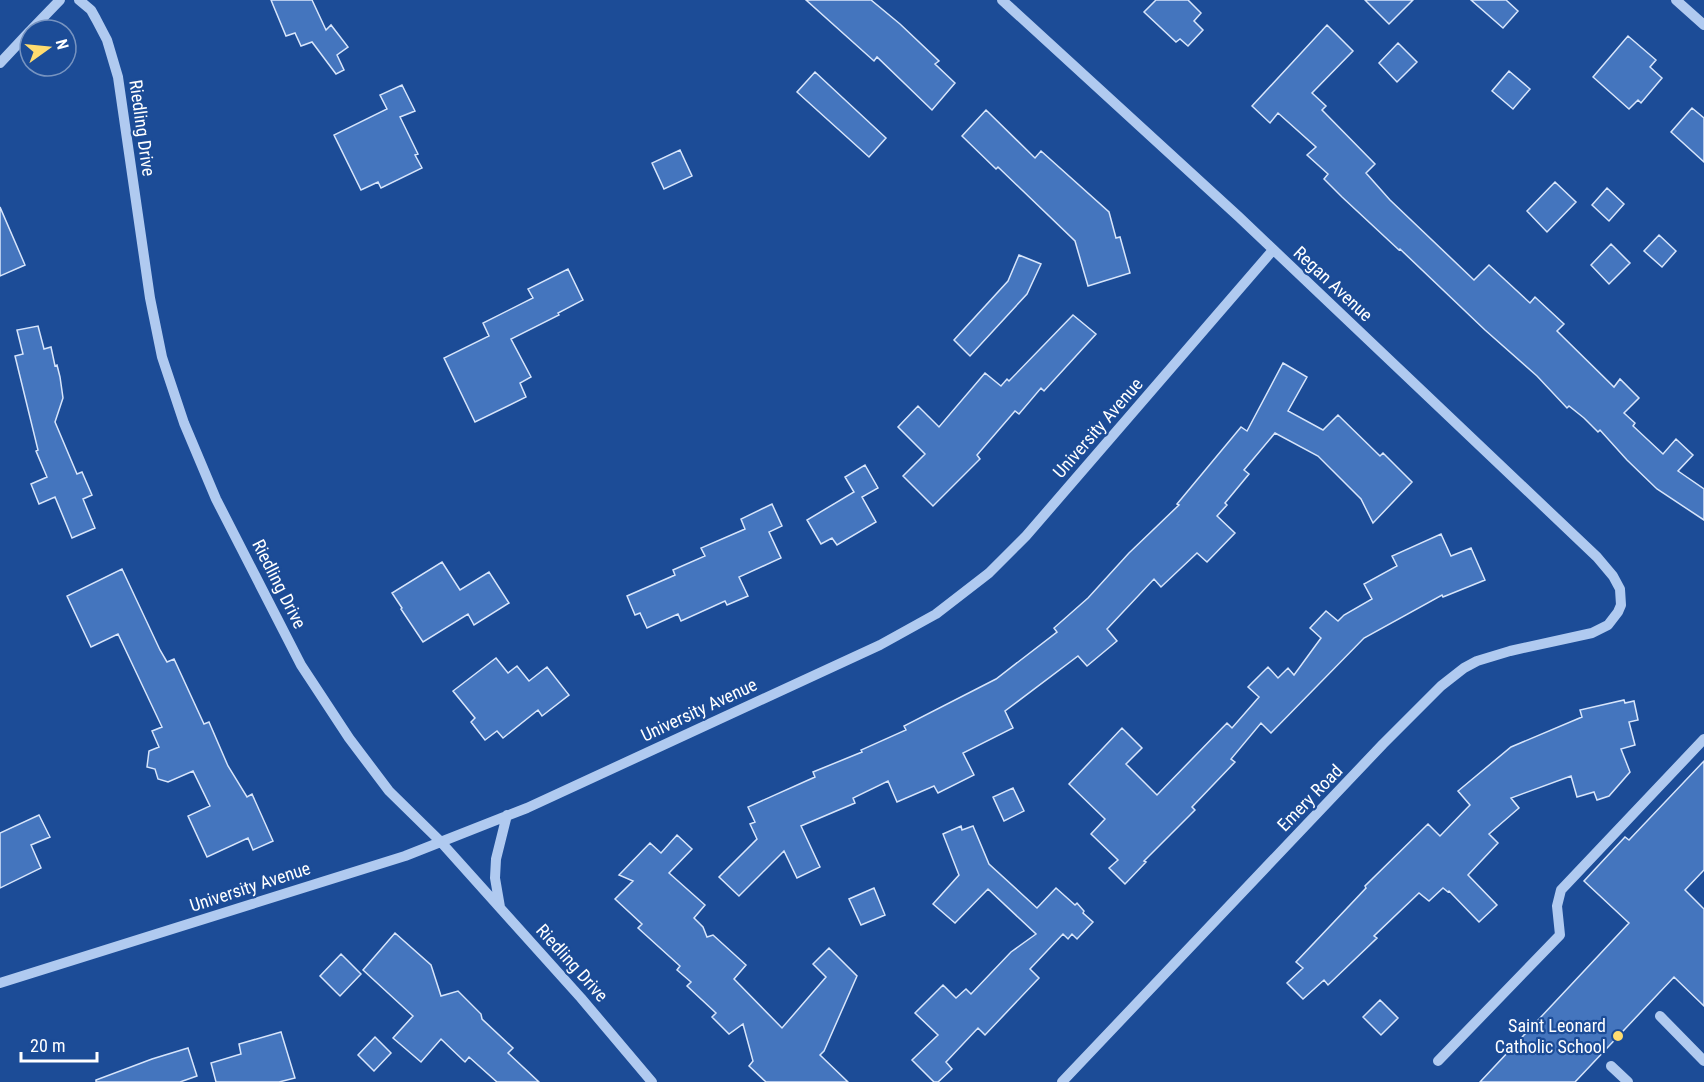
<svg xmlns="http://www.w3.org/2000/svg" width="1704" height="1082" font-family="'Roboto Condensed',sans-serif">
<style>
.building{fill:#4475be;stroke:#d7e5fb;stroke-width:1.5}
.lines{fill:none;stroke-linecap:round;stroke-linejoin:round}
.minor{stroke:#b0caf0;stroke-width:10}
.poi-dot{fill:#ffdc6f;stroke:#1c4c97;stroke-width:2}
.labels{text-anchor:middle;stroke-width:4.5;stroke-linejoin:round;paint-order:stroke}
.street-label{font-size:18px;fill:#fff;stroke:#1c4c97}
.poi-label{font-size:18px;fill:#fff;stroke:#1c4c97;text-anchor:end}
</style>
<rect width="100%" height="100%" fill="#1c4c97"/>
<path class="building" d="M 271,0 L 312,0 L 326,30 L 331,25 L 348,47 L 337,55 L 344,70 L 336,74 L 312,42 L 301,46 L 295,33 L 286,36 Z
M 806,0 L 871,0 L 900,24 L 939,61 L 935,64 L 955,83 L 932,110 L 877,57 L 874,61 Z
M 1156,0 L 1188,0 L 1201,13 L 1194,21 L 1203,30 L 1188,46 L 1180,39 L 1176,42 L 1144,12 Z
M 1365,0 L 1413,0 L 1389,24 Z
M 1471,0 L 1506,0 L 1518,11 L 1503,28 Z
M 1327,25 L 1353,51 L 1312,93 L 1326,106 L 1322,110 L 1375,164 L 1366,173 L 1390,200 L 1474,280 L 1489,265 L 1530,303 L 1535,297 L 1564,324 L 1557,331 L 1614,387 L 1620,379 L 1639,398 L 1624,413 L 1635,423 L 1633,426 L 1663,454 L 1676,439 L 1693,455 L 1678,471 L 1704,489 L 1704,520 L 1657,489 L 1627,460 L 1600,430 L 1598,432 L 1584,418 L 1569,406 L 1567,408 L 1537,376 L 1485,330 L 1400,249 L 1399,250 L 1342,197 L 1324,179 L 1328,174 L 1307,155 L 1316,147 L 1278,113 L 1270,123 L 1252,106 Z
M 1628,36 L 1656,60 L 1650,67 L 1662,78 L 1641,103 L 1638,100 L 1629,109 L 1593,77 Z
M 1398,43 L 1417,62 L 1397,82 L 1379,63 Z
M 1509,71 L 1530,89 L 1513,109 L 1492,91 Z
M 815,72 L 886,138 L 869,157 L 797,92 Z
M 402,85 L 415,111 L 400,117 L 418,154 L 415,155 L 422,168 L 381,188 L 378,182 L 361,190 L 334,135 L 387,109 L 380,95 Z
M 1692,108 L 1704,118 L 1704,162 L 1671,132 Z
M 986,110 L 1035,158 L 1041,151 L 1109,212 L 1116,238 L 1120,237 L 1130,273 L 1088,286 L 1075,241 L 998,167 L 996,169 L 962,136 Z
M 680,150 L 692,176 L 664,189 L 652,163 Z
M 1555,182 L 1576,202 L 1547,232 L 1527,211 Z
M 1607,188 L 1624,204 L 1609,221 L 1592,205 Z
M 0,207 L 25,265 L 0,276 Z
M 1659,235 L 1676,251 L 1662,267 L 1644,251 Z
M 1611,244 L 1630,263 L 1609,284 L 1591,265 Z
M 1019,255 L 1041,264 L 1027,294 L 970,356 L 954,340 L 1008,281 Z
M 568,269 L 583,300 L 558,313 L 559,315 L 511,339 L 531,377 L 520,383 L 526,397 L 475,422 L 444,358 L 489,336 L 483,323 L 533,298 L 528,289 Z
M 1073,315 L 1096,334 L 1044,391 L 1041,388 L 1019,414 L 1015,411 L 977,455 L 980,459 L 933,506 L 903,476 L 925,454 L 898,427 L 918,406 L 939,427 L 985,373 L 1001,386 L 1007,379 L 1009,381 Z
M 38,326 L 44,349 L 51,347 L 55,366 L 57,365 L 60,377 L 63,398 L 55,422 L 77,474 L 82,472 L 92,495 L 83,499 L 95,528 L 72,538 L 55,497 L 39,504 L 31,484 L 47,477 L 36,451 L 38,450 L 15,356 L 23,354 L 17,330 Z
M 1283,363 L 1307,377 L 1288,411 L 1323,430 L 1338,415 L 1380,456 L 1383,453 L 1412,482 L 1373,523 L 1361,499 L 1318,456 L 1275,433 L 1244,470 L 1249,474 L 1225,503 L 1227,505 L 1217,516 L 1235,533 L 1207,562 L 1197,553 L 1161,587 L 1154,579 L 1107,629 L 1117,641 L 1087,666 L 1078,656 L 1005,711 L 1013,728 L 963,753 L 974,775 L 938,793 L 934,786 L 897,802 L 888,781 L 853,798 L 855,803 L 801,826 L 820,867 L 797,878 L 784,851 L 739,896 L 719,877 L 757,839 L 750,824 L 755,822 L 748,807 L 815,777 L 813,772 L 862,752 L 861,750 L 906,730 L 904,726 L 996,679 L 1057,632 L 1054,628 L 1088,598 L 1129,553 L 1179,505 L 1177,504 L 1241,427 L 1247,431 Z
M 865,465 L 878,488 L 862,497 L 876,522 L 837,545 L 832,538 L 821,544 L 807,520 L 854,492 L 845,477 Z
M 772,504 L 782,526 L 769,532 L 781,558 L 739,577 L 748,596 L 727,605 L 725,601 L 681,621 L 678,614 L 647,628 L 640,613 L 635,615 L 627,596 L 675,575 L 673,570 L 705,556 L 701,548 L 745,529 L 741,519 Z
M 1441,534 L 1451,556 L 1471,548 L 1485,580 L 1443,597 L 1442,595 L 1364,638 L 1271,733 L 1261,723 L 1231,759 L 1235,762 L 1192,807 L 1195,810 L 1144,861 L 1146,862 L 1125,884 L 1109,868 L 1118,860 L 1091,834 L 1105,819 L 1069,784 L 1122,728 L 1142,748 L 1126,764 L 1157,795 L 1227,723 L 1232,728 L 1259,697 L 1248,687 L 1268,667 L 1278,678 L 1288,668 L 1294,675 L 1321,638 L 1310,628 L 1326,611 L 1338,621 L 1344,615 L 1372,599 L 1364,584 L 1397,566 L 1392,556 Z
M 442,562 L 460,590 L 489,572 L 509,603 L 474,625 L 468,614 L 423,642 L 401,609 L 402,608 L 392,593 Z
M 122,569 L 160,650 L 167,662 L 174,659 L 204,724 L 209,722 L 228,766 L 247,797 L 252,794 L 273,841 L 253,850 L 248,838 L 207,857 L 188,816 L 210,806 L 193,771 L 168,782 L 158,779 L 155,769 L 147,767 L 149,751 L 159,747 L 152,731 L 162,727 L 118,634 L 91,647 L 67,596 Z
M 496,658 L 508,673 L 517,666 L 529,681 L 547,667 L 569,695 L 542,716 L 538,710 L 503,738 L 497,731 L 485,740 L 471,722 L 475,718 L 453,691 Z
M 1624,700 L 1625,703 L 1634,701 L 1638,720 L 1629,722 L 1635,745 L 1621,749 L 1630,772 L 1609,796 L 1597,800 L 1594,792 L 1577,797 L 1571,776 L 1511,798 L 1519,808 L 1489,834 L 1498,843 L 1468,875 L 1497,905 L 1479,922 L 1449,891 L 1448,892 L 1443,888 L 1429,901 L 1419,893 L 1374,936 L 1377,938 L 1328,985 L 1324,980 L 1303,999 L 1287,983 L 1303,968 L 1296,962 L 1366,888 L 1365,886 L 1428,824 L 1440,836 L 1470,805 L 1458,791 L 1511,747 L 1582,717 L 1580,710 Z
M 1704,761 L 1704,870 L 1685,890 L 1704,909 L 1704,1006 L 1674,977 L 1575,1082 L 1480,1082 L 1629,923 L 1584,881 L 1625,837 L 1629,840 Z
M 1013,788 L 1024,811 L 1004,821 L 993,797 Z
M 39,815 L 50,837 L 31,845 L 41,868 L 0,888 L 0,833 Z
M 961,826 L 962,830 L 973,826 L 989,864 L 1037,908 L 1056,888 L 1075,905 L 1077,903 L 1084,911 L 1083,913 L 1093,922 L 1077,939 L 1072,934 L 1068,939 L 1063,934 L 1030,969 L 1039,978 L 985,1035 L 978,1028 L 946,1062 L 952,1069 L 938,1082 L 934,1082 L 912,1060 L 938,1035 L 915,1013 L 943,985 L 956,998 L 966,989 L 971,994 L 1011,952 L 1036,934 L 988,889 L 955,923 L 933,904 L 959,875 L 943,834 Z
M 677,835 L 692,849 L 669,873 L 705,905 L 694,918 L 703,927 L 707,937 L 713,935 L 746,965 L 734,979 L 782,1028 L 826,977 L 813,964 L 829,948 L 857,976 L 824,1051 L 820,1055 L 848,1082 L 766,1082 L 749,1066 L 753,1061 L 743,1024 L 729,1034 L 712,1017 L 716,1013 L 687,986 L 691,982 L 677,970 L 680,966 L 638,928 L 642,924 L 615,899 L 633,881 L 619,875 L 650,843 L 661,853 Z
M 874,888 L 885,915 L 861,925 L 849,899 Z
M 395,933 L 431,965 L 441,996 L 458,991 L 481,1014 L 482,1019 L 513,1048 L 508,1053 L 539,1082 L 497,1082 L 469,1057 L 465,1062 L 441,1039 L 421,1062 L 393,1038 L 413,1016 L 363,970 Z
M 341,954 L 361,974 L 340,996 L 320,976 Z
M 1380,1000 L 1398,1018 L 1381,1035 L 1363,1017 Z
M 281,1032 L 295,1078 L 279,1082 L 216,1082 L 211,1063 L 241,1054 L 239,1044 Z
M 375,1037 L 391,1053 L 374,1071 L 358,1055 Z
M 188,1048 L 197,1076 L 180,1082 L 96,1082 L 96,1080 L 152,1059 Z"/>
<g class="lines">
<path class="minor" d="M 79,0 L 91,10 L 96,19 L 107,40 L 118,77 L 150,298 L 162,357 L 184,423 L 216,499 L 301,665 L 349,738 L 389,791 L 440,841 L 581,998 L 652,1082
M 1002,0 L 1239,217 L 1597,557 L 1613,576 L 1620,589 L 1621,605 L 1618,612 L 1608,625 L 1592,633 L 1510,651 L 1477,661 L 1464,668 L 1441,686 L 1383,744 L 1062,1082
M 1676,0 L 1704,25
M 31,30 L 60,0
M 0,63 L 30,31
M 500,907 L 495,878 L 496,859 L 507,815
M 0,983 L 405,856 L 527,808 L 880,645 L 936,614 L 989,573 L 1026,536 L 1273,250
M 1660,1016 L 1704,1061
M 1438,1061 L 1560,935 L 1557,906 L 1561,890 L 1704,739
M 1611,1066 L 1628,1082"/>
</g>
<circle class="poi-dot" cx="1618" cy="1036" r="6"/>
<g class="labels">
<g class="street-label">
<text transform="translate(142 128) rotate(82)" y="6">Riedling Drive</text>
<text transform="translate(1333 284) rotate(43)" y="6">Regan Avenue</text>
<text transform="translate(1098 428) rotate(-49)" y="6">University Avenue</text>
<text transform="translate(279 584) rotate(63)" y="6">Riedling Drive</text>
<text transform="translate(699 710) rotate(-25)" y="6">University Avenue</text>
<text transform="translate(1310 798) rotate(-46)" y="6">Emery Road</text>
<text transform="translate(250 887) rotate(-18)" y="6">University Avenue</text>
<text transform="translate(572 963) rotate(48)" y="6">Riedling Drive</text>
</g>
<g class="poi-label">
<text x="1606" y="1032">Saint Leonard<tspan x="1606" dy="21">Catholic School</tspan></text>
</g>
</g>
<g transform="translate(48 48) rotate(75)"><circle r="28" fill="#1c4c97" stroke="#7794c1" stroke-width="1.5"/>
<path d="M0-4.5L10 22L0 15L-10 22Z" fill="#ffdc6f"/>
<text y="-9" font-size="16" font-weight="bold" text-anchor="middle" fill="#ffffff">N</text>
</g>
<path d="M21 1052v9h76v-9" fill="none" stroke="#ffffff" stroke-width="3"/>
<text x="30" y="1052" font-size="18" fill="#ffffff" stroke="#1c4c97" stroke-width="4.5" paint-order="stroke">20 m</text>
</svg>
